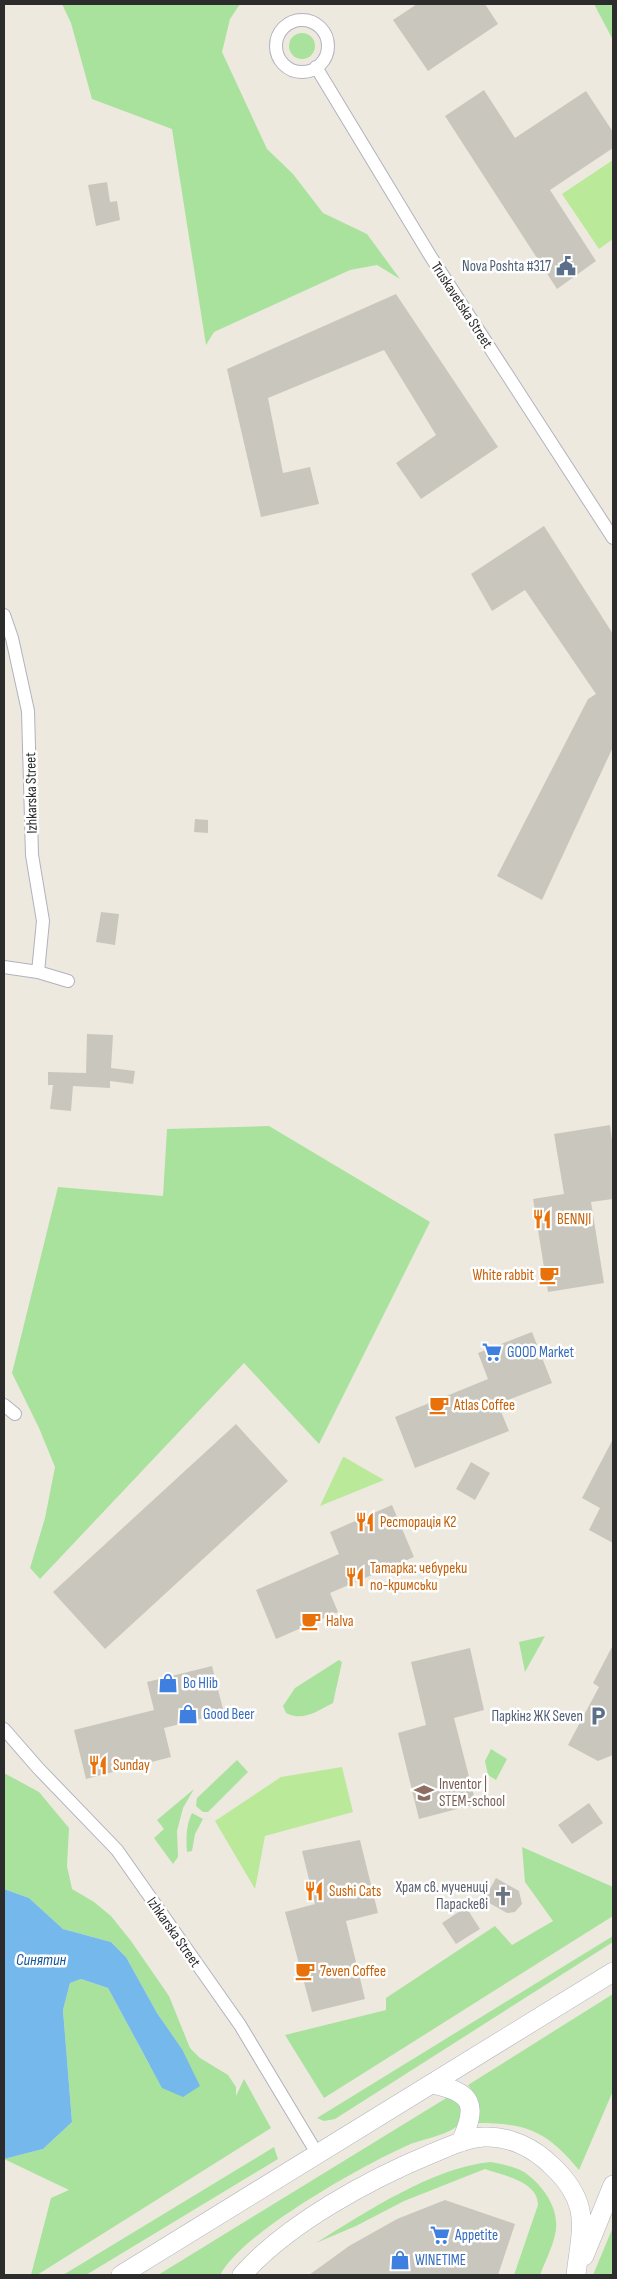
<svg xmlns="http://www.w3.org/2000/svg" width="617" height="2279" font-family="'Sofia Sans Condensed',sans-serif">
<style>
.green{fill:#a9e29d}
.pitch{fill:#bae999}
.water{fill:#75b9ec}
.building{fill:#c9c7bd}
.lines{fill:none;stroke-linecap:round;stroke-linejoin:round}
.street-casing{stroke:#b2b2bf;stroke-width:14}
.secondary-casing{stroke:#b2b2bf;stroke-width:20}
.street{stroke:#fff;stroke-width:12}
.secondary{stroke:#fff;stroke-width:19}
.labels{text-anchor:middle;stroke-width:5;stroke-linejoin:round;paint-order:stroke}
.service-label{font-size:15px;fill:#4e5e75;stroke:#fff;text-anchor:end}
.street-label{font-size:15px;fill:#2c2c2c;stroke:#fff}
.food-label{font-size:15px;fill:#c56008;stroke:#fff;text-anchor:start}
.shop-label{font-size:15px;fill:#366cbe;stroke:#fff;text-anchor:start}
.education-label{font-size:15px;fill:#785e54;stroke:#fff;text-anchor:start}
.worship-label{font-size:15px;fill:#5b616d;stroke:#fff;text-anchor:end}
.water-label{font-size:16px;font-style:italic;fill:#11559b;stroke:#fff}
</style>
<rect width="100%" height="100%" fill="#ede9df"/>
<path class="green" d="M 62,4 L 240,4 L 230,19 L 222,52 L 267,149 L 293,174 L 323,213 L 367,234 L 400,279 L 377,265 L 350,270 L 214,332 L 206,345 L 172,129 L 92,99 L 71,23 Z
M 594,4 L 613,4 L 613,40 Z
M289 46a13 13 0 1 1 26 0a13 13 0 1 1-26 0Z
M 269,1126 L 430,1222 L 319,1444 L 244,1363 L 40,1579 L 30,1568 L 45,1518 L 55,1467 L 39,1428 L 12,1373 L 58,1187 L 163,1196 L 167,1129 Z
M 545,1636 L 525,1672 L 519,1642 Z
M 339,1660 L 342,1662 L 333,1703 C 317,1711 303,1722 286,1713 L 283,1706 L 295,1688 Z
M 491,1749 L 507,1759 L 496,1780 L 488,1775 L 485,1761 Z
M 237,1760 L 248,1772 L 208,1812 L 203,1812 L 196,1806 L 197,1798 Z
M 4,1773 L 39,1792 L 69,1828 L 67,1866 L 72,1889 L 94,1902 L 111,1916 L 131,1941 L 169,1996 L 190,2048 L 200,2058 L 228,2075 L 236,2087 L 236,2096 L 244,2079 L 271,2128 L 37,2275 L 31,2275 L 51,2198 L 69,2190 L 4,2159 L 43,2149 L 72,2122 L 63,2010 L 70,1983 L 81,1979 L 108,1988 L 150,2066 L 182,2049 L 157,2013 L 126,1957 L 111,1942 L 63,1929 L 29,1898 L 4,1889 Z
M 194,1789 L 183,1808 L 177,1831 L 178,1857 L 173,1864 L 154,1838 L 164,1829 L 157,1820 Z
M 192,1813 L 203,1819 L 195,1834 L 192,1851 L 187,1852 C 186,1839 186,1825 192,1813 Z
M 522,1847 L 613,1887 L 613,1916 L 324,2098 L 285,2035 L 386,2010 L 386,1998 L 495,1926 L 512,1945 L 553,1921 L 525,1882 Z
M 613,1936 L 613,1942 L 335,2119 L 324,2121 L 317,2118 Z
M 613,1994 L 613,2091 L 579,2170 C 547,2131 527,2123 477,2123 C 481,2108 478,2098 468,2085 Z
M 448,2097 L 458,2101 L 464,2111 C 462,2118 462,2122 456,2127 C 442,2137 421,2139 406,2146 C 360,2167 243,2232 220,2275 L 158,2275 Z
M 274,2147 L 278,2159 L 86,2275 L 63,2275 Z
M 490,2162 C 501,2164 514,2166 524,2172 C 544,2186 561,2210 555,2235 C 552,2248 545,2262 540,2275 L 514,2275 L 538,2205 C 538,2181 504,2176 485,2169 L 404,2201 L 356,2226 L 316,2243 C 366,2212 432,2168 490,2162 Z
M 613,2227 L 612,2275 L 593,2275 Z"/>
<path class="pitch" d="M 613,160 L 613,239 L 599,249 L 562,194 Z
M 344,1457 L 384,1480 L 320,1506 L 343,1457 Z
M 342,1767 L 353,1812 L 265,1836 L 255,1889 L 215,1821 L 281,1777 Z"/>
<path class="water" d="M 4,1889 L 29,1898 L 63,1929 L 111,1942 L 126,1957 L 157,2013 L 182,2049 L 200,2086 L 183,2097 L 162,2088 L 108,1988 L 81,1979 L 70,1983 L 63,2010 L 72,2122 L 43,2149 L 4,2159 Z"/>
<path class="building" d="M 417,4 L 485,4 L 498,24 L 428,71 L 393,20 Z
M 484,90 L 515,138 L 586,91 L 613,132 L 613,148 L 550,190 L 596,261 L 557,289 L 445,116 Z
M 107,182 L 110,202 L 117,201 L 120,220 L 96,226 L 88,185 Z
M 396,294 L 498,447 L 421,499 L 396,463 L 436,435 L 384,350 L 268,398 L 283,473 L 310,467 L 319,504 L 261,517 L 227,369 Z
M 544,526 L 613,634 L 613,747 L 542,900 L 497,876 L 588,699 L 596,694 L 525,590 L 492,611 L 471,574 Z
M 195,819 L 208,820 L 208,833 L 194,832 Z
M 101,912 L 119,914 L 115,945 L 96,942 Z
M 87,1034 L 113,1035 L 111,1068 L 135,1071 L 133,1084 L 110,1081 L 110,1088 L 73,1086 L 71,1111 L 50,1109 L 53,1085 L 48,1085 L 48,1072 L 86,1073 Z
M 610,1125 L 613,1148 L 613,1199 L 591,1202 L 604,1283 L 548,1292 L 533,1199 L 564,1194 L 554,1134 Z
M 532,1332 L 552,1383 L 498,1404 L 509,1431 L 415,1468 L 395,1417 L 488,1379 L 478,1353 Z
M 236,1424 L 288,1481 L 105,1649 L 53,1592 Z
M 613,1439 L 613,1543 L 589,1530 L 600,1508 L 582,1498 Z
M 471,1462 L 490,1473 L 475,1500 L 456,1489 Z
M 392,1505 L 414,1557 L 330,1593 L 338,1612 L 276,1639 L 256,1590 L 339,1554 L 330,1532 Z
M 613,1645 L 613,1755 L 598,1761 L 568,1745 L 599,1687 L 593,1683 Z
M 470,1648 L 484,1710 L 454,1718 L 476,1804 L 419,1819 L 398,1733 L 426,1725 L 411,1662 Z
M 212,1666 L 224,1713 L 164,1728 L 171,1757 L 86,1779 L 74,1730 L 154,1710 L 147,1682 Z
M 589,1803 L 603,1823 L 572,1844 L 558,1825 Z
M 360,1840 L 378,1913 L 346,1921 L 365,1999 L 312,2012 L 285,1912 L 315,1904 L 302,1851 Z
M 496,1878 L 519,1891 L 522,1904 L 515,1912 L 507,1913 L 484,1900 Z
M 466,1907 L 480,1929 L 456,1944 L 442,1923 Z
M 445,2200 L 515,2224 L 498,2275 L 309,2275 L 349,2246 L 397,2219 Z"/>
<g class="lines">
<defs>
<path id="street" d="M276 46a26 26 0 1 1 52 0a26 26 0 1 1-52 0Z
M 316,67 L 431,257 L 613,538
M 4,615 L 12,638 L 28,711 L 32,855 L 43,921 L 38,972
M 4,967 L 38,972 L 68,981
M 4,1405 L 15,1414
M 4,1729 L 38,1768 L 117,1850 L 240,2025 L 318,2155"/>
<path id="secondary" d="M 433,2084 C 473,2093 478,2104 461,2142
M 584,2256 L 613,2185
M 121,2275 L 613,1972
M 242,2275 C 288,2223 370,2179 433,2153 C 450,2146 466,2138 484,2137 C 510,2136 534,2148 552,2166 C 565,2178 576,2193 580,2210 C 584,2230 578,2255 576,2275"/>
</defs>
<use href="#street" class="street-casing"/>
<use href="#secondary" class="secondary-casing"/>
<use href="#street" class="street"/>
<use href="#secondary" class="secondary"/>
</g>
<defs>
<symbol id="civic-bare" viewBox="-9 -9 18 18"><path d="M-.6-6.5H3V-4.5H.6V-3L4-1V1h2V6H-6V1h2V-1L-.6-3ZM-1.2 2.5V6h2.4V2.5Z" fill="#5c6f8a" stroke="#fff" stroke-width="2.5" paint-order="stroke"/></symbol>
<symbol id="restaurant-bare" viewBox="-9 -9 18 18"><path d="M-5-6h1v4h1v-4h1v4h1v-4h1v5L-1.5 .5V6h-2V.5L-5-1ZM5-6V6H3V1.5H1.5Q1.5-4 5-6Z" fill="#e8710a" stroke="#fff" stroke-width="2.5" paint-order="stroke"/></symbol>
<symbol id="cafe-bare" viewBox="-9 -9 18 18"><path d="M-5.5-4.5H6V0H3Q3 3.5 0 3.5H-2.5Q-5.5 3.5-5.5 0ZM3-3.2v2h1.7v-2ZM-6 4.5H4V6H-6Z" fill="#e8710a" stroke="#fff" stroke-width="2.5" paint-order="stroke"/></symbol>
<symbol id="supermarket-bare" viewBox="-9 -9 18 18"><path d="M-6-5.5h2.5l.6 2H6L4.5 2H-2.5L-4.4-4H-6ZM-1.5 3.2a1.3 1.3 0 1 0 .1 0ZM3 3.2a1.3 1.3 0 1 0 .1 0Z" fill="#3f7fe0" stroke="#fff" stroke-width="2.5" paint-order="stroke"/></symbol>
<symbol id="shop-bare" viewBox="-9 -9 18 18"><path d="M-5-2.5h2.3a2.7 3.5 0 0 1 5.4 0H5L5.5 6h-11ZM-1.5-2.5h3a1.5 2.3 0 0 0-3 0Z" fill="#3f7fe0" stroke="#fff" stroke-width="2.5" paint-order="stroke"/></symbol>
<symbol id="parking-bare" viewBox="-9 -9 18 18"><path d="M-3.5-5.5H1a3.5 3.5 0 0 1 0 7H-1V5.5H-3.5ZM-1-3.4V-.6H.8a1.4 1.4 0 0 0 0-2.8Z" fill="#5c6f8a" stroke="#fff" stroke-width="2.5" paint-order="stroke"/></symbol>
<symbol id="school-bare" viewBox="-9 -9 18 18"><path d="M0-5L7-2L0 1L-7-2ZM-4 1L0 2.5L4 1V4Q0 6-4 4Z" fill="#8d6e63" stroke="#fff" stroke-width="2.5" paint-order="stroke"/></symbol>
<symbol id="church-bare" viewBox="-9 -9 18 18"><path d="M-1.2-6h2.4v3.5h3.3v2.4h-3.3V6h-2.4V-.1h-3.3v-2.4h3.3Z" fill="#6b7280" stroke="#fff" stroke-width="2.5" paint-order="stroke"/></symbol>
</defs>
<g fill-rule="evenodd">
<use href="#civic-bare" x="552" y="252" width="28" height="28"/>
<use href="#restaurant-bare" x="528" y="1205" width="28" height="28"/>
<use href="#cafe-bare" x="535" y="1261" width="28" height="28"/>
<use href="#supermarket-bare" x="478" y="1338" width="28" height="28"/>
<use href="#cafe-bare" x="425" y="1391" width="28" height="28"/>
<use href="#restaurant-bare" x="351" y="1508" width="28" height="28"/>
<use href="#restaurant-bare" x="341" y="1563" width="28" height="28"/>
<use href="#cafe-bare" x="297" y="1607" width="28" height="28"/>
<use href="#shop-bare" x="154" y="1669" width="28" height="28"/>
<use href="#shop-bare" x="174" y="1700" width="28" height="28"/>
<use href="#parking-bare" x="584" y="1702" width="28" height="28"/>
<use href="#restaurant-bare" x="84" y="1751" width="28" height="28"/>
<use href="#school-bare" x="410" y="1779" width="28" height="28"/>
<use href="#restaurant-bare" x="300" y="1877" width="28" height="28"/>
<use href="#church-bare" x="489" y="1882" width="28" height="28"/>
<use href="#cafe-bare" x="291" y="1957" width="28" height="28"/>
<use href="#supermarket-bare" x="426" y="2221" width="28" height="28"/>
<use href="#shop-bare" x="386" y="2246" width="28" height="28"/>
</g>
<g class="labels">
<g class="service-label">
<text x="551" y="271">Nova Poshta #317</text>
<text x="583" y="1721">Паркінг ЖК Seven</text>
</g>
<g class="street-label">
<text transform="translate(462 305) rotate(57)" y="5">Truskavetska Street</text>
<text transform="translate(31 793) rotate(-91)" y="5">Izhkarska Street</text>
<text transform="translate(174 1932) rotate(55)" y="5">Izhkarska Street</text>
</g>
<g class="food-label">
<text x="557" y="1224">BENNJI</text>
<text x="534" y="1280" text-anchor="end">White rabbit</text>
<text x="454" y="1410">Atlas Coffee</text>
<text x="380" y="1527">Ресторація K2</text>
<text x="370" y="1573">Татарка: чебуреки<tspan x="370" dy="17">по-кримськи</tspan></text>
<text x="326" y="1626">Halva</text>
<text x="113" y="1770">Sunday</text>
<text x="329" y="1896">Sushi Cats</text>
<text x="320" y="1976">7even Coffee</text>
</g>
<g class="shop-label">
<text x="507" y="1357">GOOD Market</text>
<text x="183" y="1688">Bo Hlib</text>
<text x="203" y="1719">Good Beer</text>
<text x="455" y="2240">Appetite</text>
<text x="415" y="2265">WINETIME</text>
</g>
<g class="education-label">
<text x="439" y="1789">Inventor |<tspan x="439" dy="17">STEM-school</tspan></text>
</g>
<g class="worship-label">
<text x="488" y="1892">Храм св. мучениці<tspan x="488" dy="17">Параскеві</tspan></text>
</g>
<g class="water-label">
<text x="41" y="1965">Синятин</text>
</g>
</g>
<rect width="617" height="2279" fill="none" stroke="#2c2c2c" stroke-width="10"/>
</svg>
